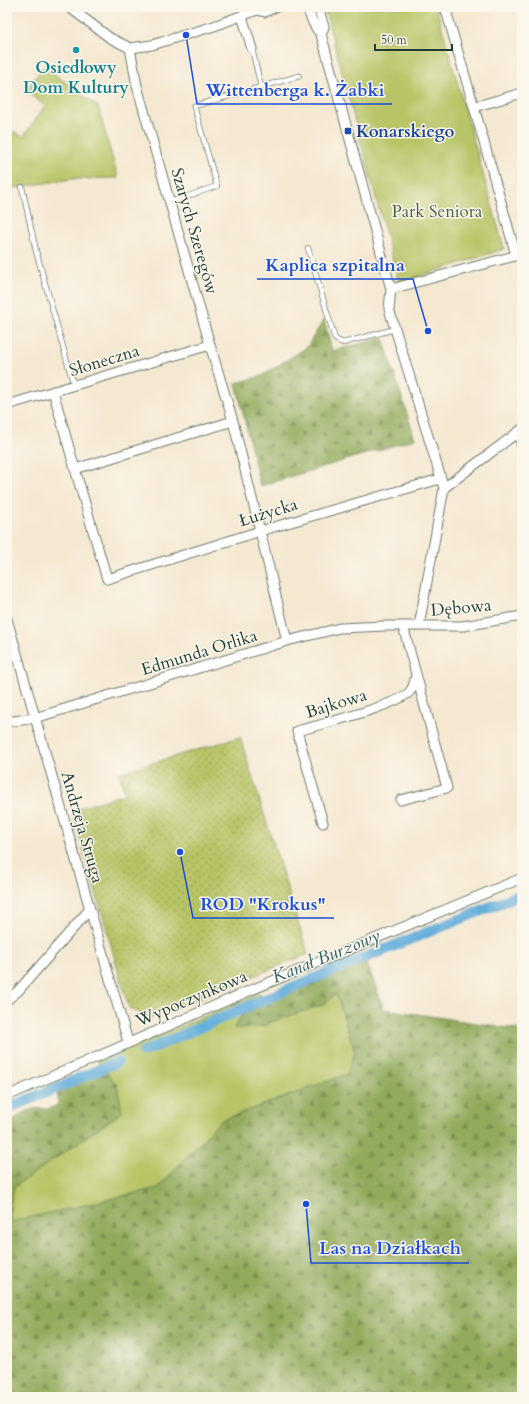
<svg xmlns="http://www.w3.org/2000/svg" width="529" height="1404" font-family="Cardo,serif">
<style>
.green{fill:#b8c466;stroke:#6c804d}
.forest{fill:url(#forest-firs);stroke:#587448}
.garden{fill:url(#garden-dots);stroke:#6c804d}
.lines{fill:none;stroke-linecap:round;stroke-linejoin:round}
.canal{stroke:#62adda;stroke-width:11}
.service-casing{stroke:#6a796b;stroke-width:6}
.minor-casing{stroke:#6a796b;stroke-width:11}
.service{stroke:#fff;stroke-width:4.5}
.minor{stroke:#fff;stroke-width:9}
.culture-dot{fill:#0f9aa8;stroke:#fbf7ec;stroke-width:1.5}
.transit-dot{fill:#1a4fb4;stroke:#fbf7ec;stroke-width:1.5}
.labels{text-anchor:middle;stroke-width:3;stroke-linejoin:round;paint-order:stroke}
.culture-label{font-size:17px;font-weight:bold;fill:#0d838f;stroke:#fbf7ec}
.transit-label{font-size:17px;font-weight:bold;fill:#164399;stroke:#fbf7ec;text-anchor:start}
.park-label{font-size:17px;fill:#455f40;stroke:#fbf7ec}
.street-label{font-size:17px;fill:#1f3d34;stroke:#fbf7ec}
.water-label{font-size:18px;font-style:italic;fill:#335f66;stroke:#fbf7ec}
.leader{fill:none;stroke:#1d4ed8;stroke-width:1.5}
.callout-dot{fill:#1d4ed8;stroke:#fbf7ec;stroke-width:1.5}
.callout-label{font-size:18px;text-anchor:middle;font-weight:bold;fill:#1d4ed8;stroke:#fbf7ec;stroke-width:3;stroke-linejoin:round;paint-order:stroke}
</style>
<defs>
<pattern id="forest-firs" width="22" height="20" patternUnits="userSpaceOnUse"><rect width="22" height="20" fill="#92aa5b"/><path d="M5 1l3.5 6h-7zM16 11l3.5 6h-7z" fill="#778c4c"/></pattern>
<pattern id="garden-dots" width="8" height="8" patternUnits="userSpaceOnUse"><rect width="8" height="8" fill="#b8c466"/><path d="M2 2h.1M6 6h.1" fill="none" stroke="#95a055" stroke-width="1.8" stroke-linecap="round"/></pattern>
</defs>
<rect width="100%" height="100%" fill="#fbf7ec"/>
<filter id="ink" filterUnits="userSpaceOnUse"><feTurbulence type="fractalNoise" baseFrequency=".025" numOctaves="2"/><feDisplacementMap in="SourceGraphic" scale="8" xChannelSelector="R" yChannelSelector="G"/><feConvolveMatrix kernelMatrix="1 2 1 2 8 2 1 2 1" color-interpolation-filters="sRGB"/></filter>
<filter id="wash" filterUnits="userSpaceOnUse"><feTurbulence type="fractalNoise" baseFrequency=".012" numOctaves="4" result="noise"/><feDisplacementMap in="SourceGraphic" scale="16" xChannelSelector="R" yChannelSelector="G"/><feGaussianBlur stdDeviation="0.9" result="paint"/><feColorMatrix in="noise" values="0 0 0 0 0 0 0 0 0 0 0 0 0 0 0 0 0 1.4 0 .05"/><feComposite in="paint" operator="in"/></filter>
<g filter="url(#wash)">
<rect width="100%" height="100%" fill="#f5e8d1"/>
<path class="green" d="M 324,7 L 436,7 L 504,248 L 504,249 L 399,283 Z
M 44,66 L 98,107 L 118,178 L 72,179 L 7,189 L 7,141 L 14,131 L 23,137 L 45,106 L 26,91 Z
M 260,993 L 257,1008 L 242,1015 L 234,1028 L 265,1026 L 271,1022 L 300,1012 L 336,994 L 355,1053 L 347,1074 L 220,1121 L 158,1188 L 10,1222 L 10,1206 L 14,1187 L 122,1112 L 117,1085 L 97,1061 Z"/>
<path class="forest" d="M 324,319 L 332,351 L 383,338 L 415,439 L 260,486 L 236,383 L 262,376 L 307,347 Z
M 360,956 L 368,966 L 384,1009 L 522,1030 L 522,1397 L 7,1397 L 7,1126 C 15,1119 23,1111 34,1109 C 46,1107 45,1113 58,1104 L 57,1092 L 105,1071 L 117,1085 L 122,1112 L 14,1187 L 10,1206 L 10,1222 L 158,1188 L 220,1121 L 347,1074 L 355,1052 L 336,994 L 322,1005 L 271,1022 C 260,1028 246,1029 234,1028 L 242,1015 L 257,1008 L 268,997 Z"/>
<path class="garden" d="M 240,737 L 308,954 L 151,1018 L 129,1008 L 72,810 L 125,794 L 119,773 Z"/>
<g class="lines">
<path class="canal" d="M 143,1052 L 300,984 L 522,894
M 7,1109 L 117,1062"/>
</g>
</g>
<g filter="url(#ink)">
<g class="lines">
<defs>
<path id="service" d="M 252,49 L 261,87
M 7,119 L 8,119
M 22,187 L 36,251 L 74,386
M 171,202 L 217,186 L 194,106 L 299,76
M 308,248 L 335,339 L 343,343 L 395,329"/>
<path id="minor" d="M 69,7 L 110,38 L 130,48 L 152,45 L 214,26 L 257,10 L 265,12 L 276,7
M 306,7 C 312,17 312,26 321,34
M 318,7 L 324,27 L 321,34 L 391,289 L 389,309 L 444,488 L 419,626
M 445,7 L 474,107 L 516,255
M 242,16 L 252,49
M 130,48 L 137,86 L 210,345 L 233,421 L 287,641
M 474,107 L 522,93
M 391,289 L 522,254
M 53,391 L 75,469 L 233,421
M 7,405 L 210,345
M 518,432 L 522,446
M 75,469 L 107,579 L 260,531 L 440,479
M 444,488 L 522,429
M 7,619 L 128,1042
M 7,722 L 35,718 L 287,641 L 340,628 L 385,626 L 463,626 L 522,616
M 401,800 L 447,788 L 403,626
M 323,823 L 297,731 C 318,725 402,705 411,690 C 414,686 415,680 416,675
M 7,1000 L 18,991 L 90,909
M 7,1096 L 244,993 L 522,878"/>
</defs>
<use href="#service" class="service-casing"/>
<use href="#minor" class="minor-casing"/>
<use href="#service" class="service"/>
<use href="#minor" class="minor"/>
</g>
</g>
<circle class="culture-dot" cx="76" cy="50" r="4"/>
<rect class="transit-dot" x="344" y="127" width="8" height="8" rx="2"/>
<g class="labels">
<g class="culture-label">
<text x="76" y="73">Osiedlowy<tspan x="76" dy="20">Dom Kultury</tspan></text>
</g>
<g class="transit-label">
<text x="356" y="137">Konarskiego</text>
</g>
<g class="park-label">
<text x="437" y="217">Park Seniora</text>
</g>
<g class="street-label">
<text transform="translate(195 231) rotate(74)" y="6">Szarych Szeregów</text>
<text transform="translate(104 360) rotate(-17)" y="6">Słoneczna</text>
<text transform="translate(268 512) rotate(-17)" y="6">Łużycka</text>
<text transform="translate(461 607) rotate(-5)" y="6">Dębowa</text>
<text transform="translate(199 652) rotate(-17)" y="6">Edmunda Orlika</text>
<text transform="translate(336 703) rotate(-17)" y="6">Bajkowa</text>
<text transform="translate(83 827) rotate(74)" y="6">Andrzeja Struga</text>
<text transform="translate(191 998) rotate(-23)" y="6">Wypoczynkowa</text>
</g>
<g class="water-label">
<text transform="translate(326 956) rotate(-22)" y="6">Kanał Burzowy</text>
</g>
</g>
<path class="leader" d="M186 35L197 104H392M428 331L413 279H257M180 852L193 918H334M306 1204L311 1263H469"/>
<g class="callout-dot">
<circle cx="186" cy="35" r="4"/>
<circle cx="428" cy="331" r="4"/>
<circle cx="180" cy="852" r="4"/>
<circle cx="306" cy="1204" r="4"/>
</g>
<g class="callout-label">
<text x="295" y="96">Wittenberga k. Żabki</text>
<text x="335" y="271">Kaplica szpitalna</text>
<text x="263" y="910">ROD "Krokus"</text>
<text x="390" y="1254">Las na Działkach</text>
</g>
<rect width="529" height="1404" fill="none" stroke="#fbf7ec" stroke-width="24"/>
<path d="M375 44v6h77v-6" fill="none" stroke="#1f3d34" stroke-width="2"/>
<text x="381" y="44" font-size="12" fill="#1f3d34" stroke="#fbf7ec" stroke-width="3" paint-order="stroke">50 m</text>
</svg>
